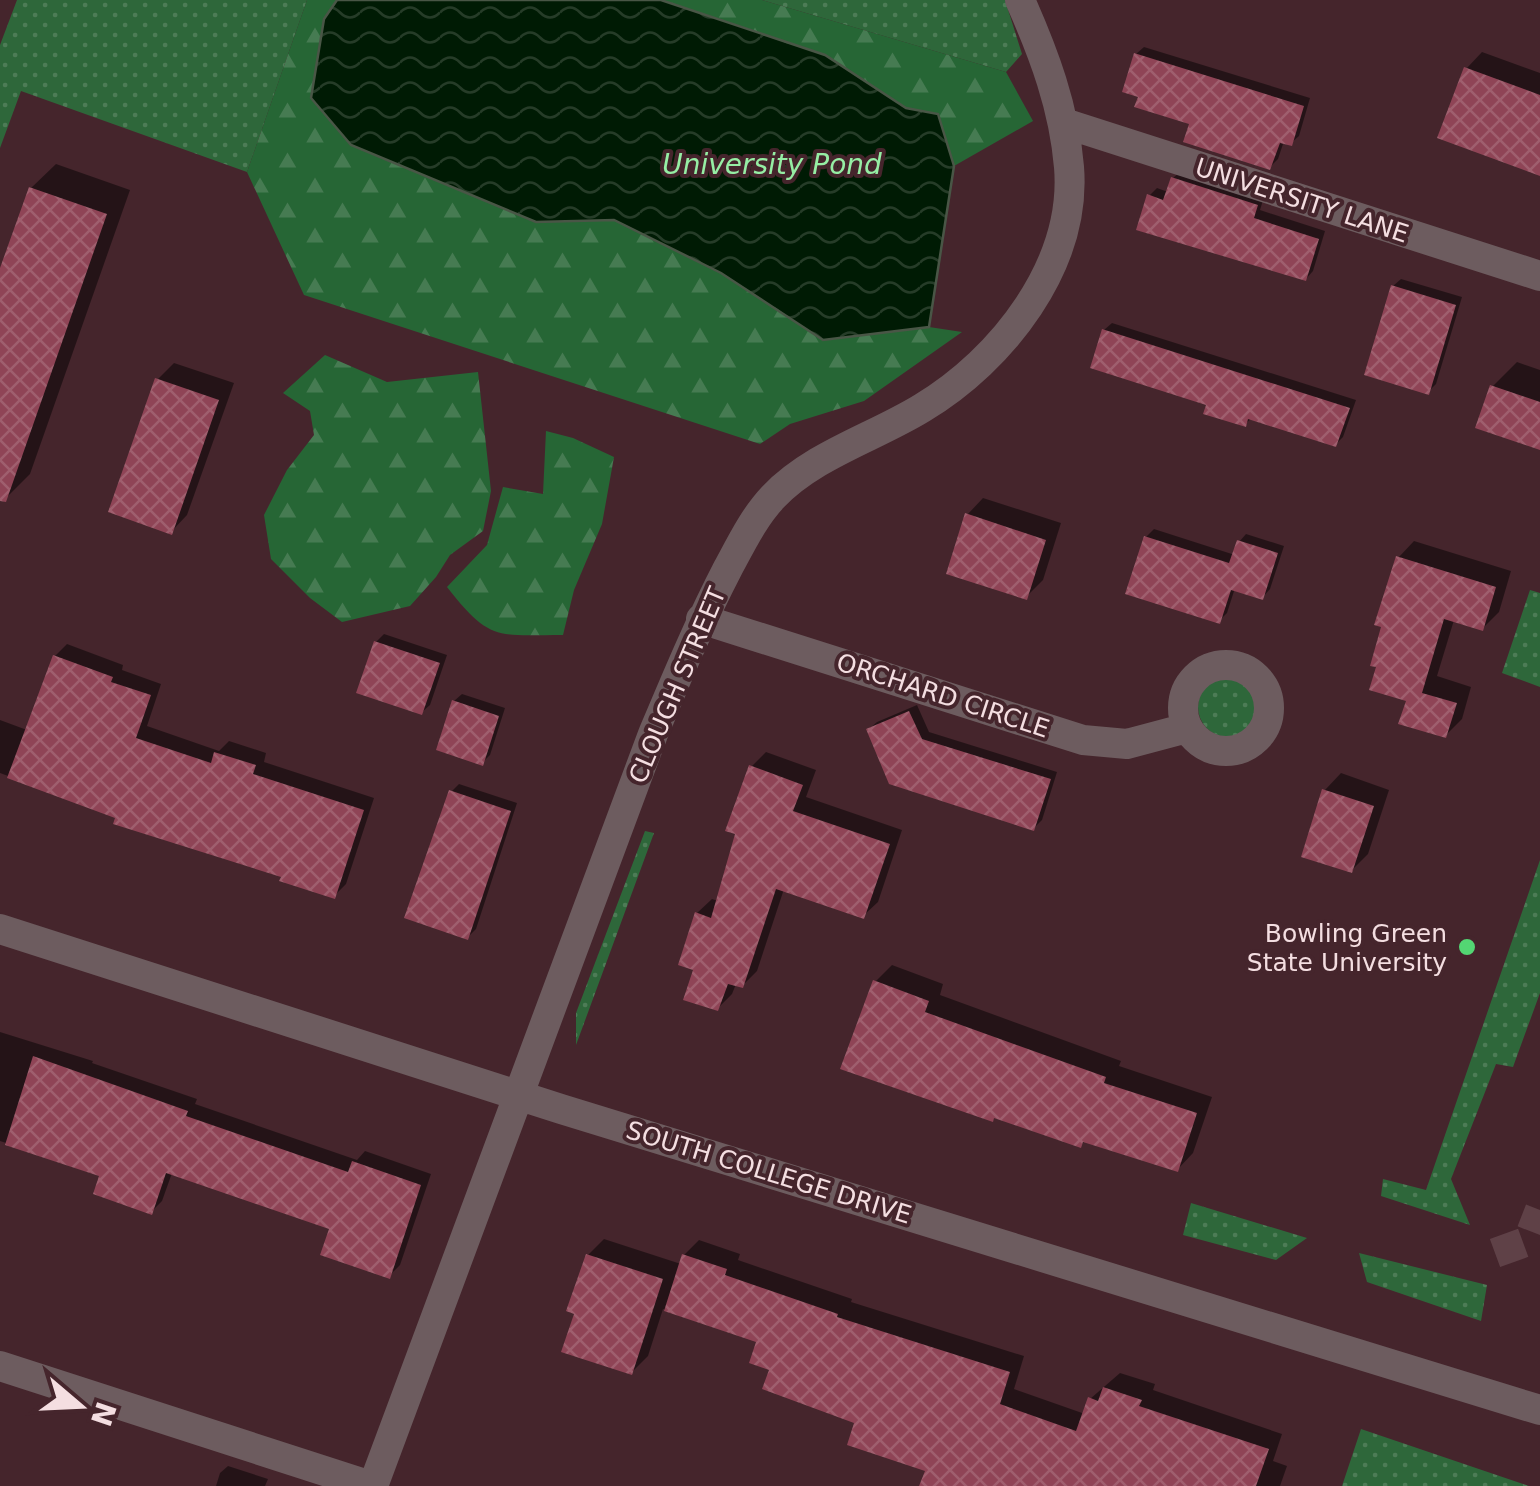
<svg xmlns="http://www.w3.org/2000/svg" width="1540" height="1486" font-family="'DejaVu Sans',sans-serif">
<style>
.grass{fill:url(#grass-dots)}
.forest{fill:url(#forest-firs)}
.water{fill:url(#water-waves);stroke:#495646;stroke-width:2.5}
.shadow{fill:#0007}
.building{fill:url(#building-cross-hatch)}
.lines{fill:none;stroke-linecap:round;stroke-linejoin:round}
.minor-tunnel{stroke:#5f4147;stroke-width:30;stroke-dasharray:30 15;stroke-linecap:butt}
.minor{stroke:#6d5c5f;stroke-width:30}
.poi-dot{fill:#53d673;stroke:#45252c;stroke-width:4}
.labels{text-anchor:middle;stroke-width:8;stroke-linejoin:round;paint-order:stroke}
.street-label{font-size:25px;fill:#f4dee1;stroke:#45252c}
.poi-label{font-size:25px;fill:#f4dee1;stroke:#45252c;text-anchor:end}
.water-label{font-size:28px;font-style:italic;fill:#96eea4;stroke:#45252c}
</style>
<defs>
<pattern id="grass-dots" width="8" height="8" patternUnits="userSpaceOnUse" patternTransform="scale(2.5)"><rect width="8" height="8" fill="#2e673a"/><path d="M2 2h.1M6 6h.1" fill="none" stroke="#4d7c56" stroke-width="1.8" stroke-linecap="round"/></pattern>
<pattern id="forest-firs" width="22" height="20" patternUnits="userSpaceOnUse" patternTransform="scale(2.5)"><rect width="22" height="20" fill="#266635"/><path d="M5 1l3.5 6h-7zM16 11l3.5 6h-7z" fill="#467b52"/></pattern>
<pattern id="water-waves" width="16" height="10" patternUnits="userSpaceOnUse" patternTransform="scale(2.5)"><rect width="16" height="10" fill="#001b04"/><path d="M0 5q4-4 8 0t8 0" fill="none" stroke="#263c28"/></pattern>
<pattern id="building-cross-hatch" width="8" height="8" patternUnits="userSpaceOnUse" patternTransform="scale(2.5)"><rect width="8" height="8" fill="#8f4456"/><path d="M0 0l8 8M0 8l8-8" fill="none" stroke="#9f5f6e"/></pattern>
</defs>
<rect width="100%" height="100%" fill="#45252c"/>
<path class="grass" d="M 17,0 L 307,0 L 247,172 L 21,91 L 0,148 L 0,45 Z
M 762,0 L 1005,0 L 1022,54 L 1006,72 Z
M 1530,590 L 1540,593 L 1540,687 L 1502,673 Z
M1198 707a30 30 0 1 1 60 0a30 30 0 1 1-60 0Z
M 645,831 L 654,833 L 576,1045 L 576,1013 Z
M 1540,860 L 1540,993 L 1513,1067 L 1496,1064 L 1451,1179 L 1470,1225 L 1381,1196 L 1383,1179 L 1426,1190 Z
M 1191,1203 L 1307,1238 L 1276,1260 L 1183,1235 Z
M 1359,1253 L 1487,1285 L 1481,1321 L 1367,1282 Z
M 1361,1429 L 1529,1486 L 1342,1486 Z"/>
<path class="forest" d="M 307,0 L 337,0 L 324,19 L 536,222 L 614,220 L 721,273 L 823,340 L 929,327 L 962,332 L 864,401 L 790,424 L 760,444 L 304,295 L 247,172 Z
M 661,0 L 762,0 L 1006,72 L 1033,121 L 954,166 L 937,114 L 906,108 L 825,55 Z
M 325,355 L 387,382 L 478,372 L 491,491 L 483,531 L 450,555 L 436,577 L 410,606 L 342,622 L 310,598 L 271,559 L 264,515 L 287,470 L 314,435 L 310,411 L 283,393 Z
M 546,431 L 573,438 L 614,457 L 602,524 L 574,590 L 563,635 C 497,635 490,642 447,587 L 487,545 L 503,487 L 543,494 Z"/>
<path class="water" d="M 337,0 L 661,0 L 825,55 L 906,108 L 938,114 L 954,166 L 929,327 L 823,340 L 721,273 L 614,220 L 536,222 L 351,145 L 311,98 L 324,19 Z"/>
<path class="shadow" d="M 1144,47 L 1310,98 L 1299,136 L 1291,143 L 1284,141 L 1278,159 L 1270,167 L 1192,122 L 1136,54 Z
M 1482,52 L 1540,73 L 1540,174 L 1466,69 Z
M 56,164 L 130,190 L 30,474 L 5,499 L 0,497 L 0,276 L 31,188 Z
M 1181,171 L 1264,197 L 1260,210 L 1325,231 L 1313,271 L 1306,279 L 1149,196 L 1157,188 L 1168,192 L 1173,178 Z
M 1401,279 L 1462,297 L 1436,384 L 1428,392 L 1393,286 Z
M 1112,323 L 1356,400 L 1343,437 L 1335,445 L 1252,418 L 1245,424 L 1209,403 L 1104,330 Z
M 1517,362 L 1540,370 L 1540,447 L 1492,387 Z
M 174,363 L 234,383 L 187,515 L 171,532 L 158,379 Z
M 983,498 L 1061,523 L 1043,580 L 1026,597 L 967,515 Z
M 1154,529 L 1235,555 L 1239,542 L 1246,534 L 1284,546 L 1270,589 L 1263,597 L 1235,588 L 1227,613 L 1219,621 L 1146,537 Z
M 1414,541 L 1511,571 L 1499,612 L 1482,629 L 1454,620 L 1437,676 L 1471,687 L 1462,719 L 1445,736 L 1409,699 L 1398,558 Z
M 384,634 L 447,655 L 430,705 L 422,712 L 376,642 Z
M 67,644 L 123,665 L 122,670 L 161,684 L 147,726 L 219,751 L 229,741 L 266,753 L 264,762 L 374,798 L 346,884 L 334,896 L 0,773 L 0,720 L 27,730 L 55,656 Z
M 462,694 L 505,708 L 490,755 L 482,763 L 454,701 Z
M 917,705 L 929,732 L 1057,772 L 1042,820 L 1034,828 L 869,729 L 877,722 Z
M 766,752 L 816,770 L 806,797 L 902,830 L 878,902 L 863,916 L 784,889 L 757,971 L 742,986 L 736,984 L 732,994 L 718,1008 L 696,968 L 697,913 L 712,899 L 718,901 L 738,833 L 751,767 Z
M 1341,773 L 1389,790 L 1368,854 L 1352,870 L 1325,790 Z
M 459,784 L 517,803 L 476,929 L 468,937 L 451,792 Z
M 892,965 L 943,984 L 940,995 L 1121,1061 L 1119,1066 L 1212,1097 L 1193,1153 L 1177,1170 L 1086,1140 L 1081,1145 L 875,982 Z
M 0,1032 L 93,1061 L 92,1063 L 197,1099 L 195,1104 L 357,1160 L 365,1151 L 431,1174 L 400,1265 L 389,1276 L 332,1228 L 172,1173 L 162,1201 L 151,1212 L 103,1174 L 0,1141 Z
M 604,1239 L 681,1264 L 684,1255 L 699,1240 L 740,1254 L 738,1260 L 852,1299 L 851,1302 L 1024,1356 L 1014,1389 L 1085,1414 L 1090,1399 L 1120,1373 L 1155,1384 L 1153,1390 L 1282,1434 L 1273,1461 L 1287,1466 L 1280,1486 L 922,1486 L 928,1469 L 772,1368 L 759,1340 L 663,1309 L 648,1356 L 632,1372 L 577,1312 L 588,1255 Z
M 228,1466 L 268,1479 L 265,1486 L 216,1486 L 220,1473 Z"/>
<path class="building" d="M 1134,53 L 1304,106 L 1292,146 L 1280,143 L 1270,170 L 1183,142 L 1189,124 L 1134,107 L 1138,97 L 1122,92 Z
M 1464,67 L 1540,95 L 1540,176 L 1437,138 Z
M 1171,177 L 1258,205 L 1254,218 L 1319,239 L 1306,281 L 1136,230 L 1147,194 L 1163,200 Z
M 29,187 L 107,214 L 6,502 L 0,501 L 0,268 Z
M 1391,285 L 1456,305 L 1429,395 L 1364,375 Z
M 1102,329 L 1350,408 L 1336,447 L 1248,419 L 1246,427 L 1203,414 L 1206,405 L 1090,368 Z
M 155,378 L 219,400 L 172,535 L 108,512 Z
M 1490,385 L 1540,402 L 1540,450 L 1475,428 Z
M 965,513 L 1046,540 L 1027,600 L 946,574 Z
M 1144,536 L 1229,563 L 1237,540 L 1278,553 L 1263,600 L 1231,590 L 1220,624 L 1125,594 Z
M 1396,556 L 1496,587 L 1483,631 L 1444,619 L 1422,693 L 1457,703 L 1446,738 L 1398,724 L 1406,701 L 1369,690 L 1376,667 L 1370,666 L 1381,627 L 1374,625 Z
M 374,641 L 440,663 L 422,715 L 356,693 Z
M 53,655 L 113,677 L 111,682 L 151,695 L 136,738 L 211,763 L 214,752 L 256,765 L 253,774 L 364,810 L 335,899 L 279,881 L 281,877 L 113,824 L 115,818 L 7,778 Z
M 452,700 L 499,716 L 483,766 L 436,750 Z
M 909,711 L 922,739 L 1051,779 L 1034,831 L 889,784 L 866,729 Z
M 749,765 L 803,785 L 793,811 L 890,844 L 864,919 L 776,889 L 743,988 L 728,984 L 718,1011 L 683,1000 L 693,970 L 678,965 L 695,912 L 711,918 L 735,834 L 725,831 Z
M 1322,789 L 1374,806 L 1352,873 L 1301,857 Z
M 449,790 L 511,811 L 468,940 L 404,918 Z
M 873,980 L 929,1001 L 925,1012 L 1106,1077 L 1104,1083 L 1197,1113 L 1178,1172 L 1083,1142 L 1081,1148 L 994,1118 L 993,1122 L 840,1069 Z
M 33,1056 L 188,1111 L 186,1116 L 348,1172 L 352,1161 L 421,1185 L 390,1279 L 320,1255 L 329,1229 L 166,1173 L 152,1215 L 93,1194 L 99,1176 L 5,1145 Z
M 586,1254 L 663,1279 L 632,1375 L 561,1352 L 574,1314 L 566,1311 Z
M 682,1254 L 727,1269 L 725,1275 L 838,1314 L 837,1317 L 1010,1372 L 1000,1404 L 1076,1431 L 1088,1397 L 1098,1401 L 1103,1387 L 1142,1400 L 1139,1406 L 1269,1449 L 1256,1486 L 919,1486 L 925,1471 L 847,1445 L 854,1423 L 762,1389 L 769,1370 L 749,1363 L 756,1342 L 664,1311 Z"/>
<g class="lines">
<path class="minor-tunnel" d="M 1495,1253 L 1528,1241 L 1540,1210"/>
<path class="minor" d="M 1064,123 L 1540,276
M 701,619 L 1083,740 L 1127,744 L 1187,728
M1183 708a43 43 0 1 1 86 0a43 43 0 1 1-86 0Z
M 0,929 L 561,1109 L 1540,1410
M 0,1366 L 371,1486
M 373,1486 L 653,734 C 677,677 700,622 728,568 C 741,544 754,517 773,497 C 813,455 873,438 922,408 C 1002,360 1077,265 1069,167 C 1064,107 1044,54 1020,0"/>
</g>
<circle class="poi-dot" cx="1467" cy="947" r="10"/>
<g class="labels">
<g class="street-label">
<text transform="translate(1302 200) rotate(18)" y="9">UNIVERSITY LANE</text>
<text transform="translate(677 685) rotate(-67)" y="9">CLOUGH STREET</text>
<text transform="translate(943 695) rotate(18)" y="9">ORCHARD CIRCLE</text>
<text transform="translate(769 1172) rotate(17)" y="9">SOUTH COLLEGE DRIVE</text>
</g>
<g class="poi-label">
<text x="1447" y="942">Bowling Green<tspan x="1447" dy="29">State University</tspan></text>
</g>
<g class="water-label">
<text x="772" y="174">University Pond</text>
</g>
</g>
<g transform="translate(80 1406) rotate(109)" stroke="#45252c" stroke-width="8" paint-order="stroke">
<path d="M0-8L18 38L0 25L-18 38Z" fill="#f4dee1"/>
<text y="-15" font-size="28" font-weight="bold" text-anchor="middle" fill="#f4dee1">N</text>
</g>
</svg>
